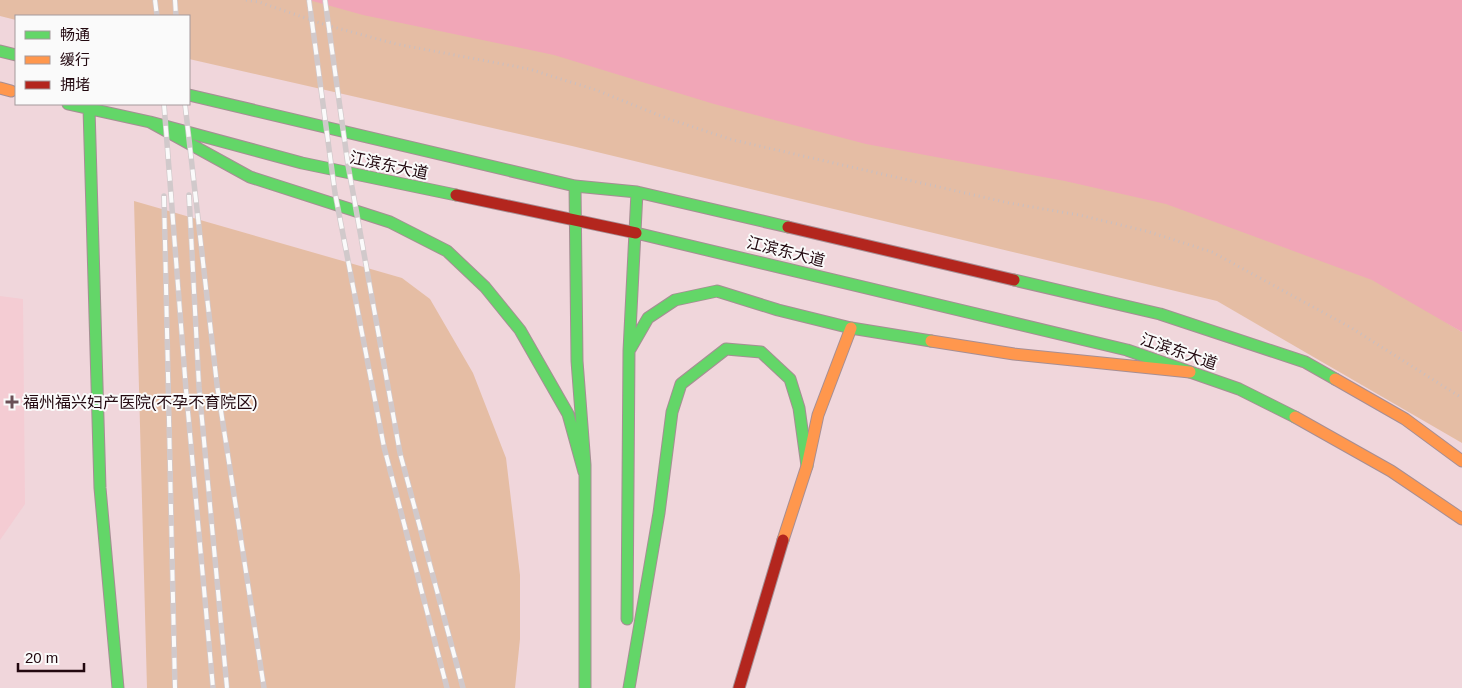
<svg xmlns="http://www.w3.org/2000/svg" width="1462" height="688" font-family="Helvetica,'Noto Sans SC',sans-serif">
<style>
.built{fill:#f4ccd3}
.green{fill:#e5bda4}
.water{fill:#f1a6b7}
.lines{fill:none;stroke-linecap:round;stroke-linejoin:round}
.fast-casing{stroke:#a68e94;stroke-width:13}
.slow-casing{stroke:#a68e94;stroke-width:13}
.jam-casing{stroke:#a68e94;stroke-width:13}
.path{stroke:#c9bfc1;stroke-width:3;stroke-dasharray:1 4;stroke-linecap:butt}
.fast{stroke:#63d668;stroke-width:11}
.slow{stroke:#ff974d;stroke-width:11}
.jam{stroke:#b3261e;stroke-width:11}
.rail-casing{stroke:#d1c9cb;stroke-width:5.5}
.rail{stroke:#fafafa;stroke-width:4;stroke-dasharray:11;stroke-linecap:butt}
.poi-dot{fill:#6a5056;stroke:#fafafa;stroke-width:2}
.labels{text-anchor:middle;stroke-width:4;stroke-linejoin:round;paint-order:stroke}
.street-label{font-size:16px;fill:#22080f;stroke:#fafafa}
.poi-label{font-size:16px;fill:#22080f;stroke:#fafafa;text-anchor:start}
</style>
<rect width="100%" height="100%" fill="#f0d6db"/>
<path class="built" d="M 0,296 L 23,299 L 25,504 L 0,540 Z"/>
<path class="green" d="M 0,0 L 1164,0 L 1413,302 L 1462,332 L 1462,443 L 1217,301 L 572,146 L 189,59 L 189,16 L 16,16 L 16,20 L 0,16 Z
M 134,201 L 402,278 L 430,299 L 473,373 L 506,458 L 520,575 L 520,639 L 515,688 L 147,688 Z"/>
<path class="water" d="M 309,0 L 1462,0 L 1462,332 L 1372,280 L 1166,204 L 1065,181 L 866,144 L 714,104 L 554,55 L 363,15 Z"/>
<g class="lines">
<defs>
<path id="fast" d="M 0,51 L 16,55
M 189,95 L 575,186 L 637,192 L 788,227
M 68,104 L 150,122 L 302,163 L 456,195
M 89,108 L 100,488 L 118,688
M 150,122 L 250,177 L 390,222 L 447,251 L 485,287 L 520,330 L 568,414 L 584,472
M 575,186 L 577,361 L 585,465 L 585,688
M 636,233 L 1127,350 L 1239,389 L 1295,417
M 1014,280 L 1160,314 L 1305,362 L 1335,379
M 629,351 L 648,318 L 675,300 L 717,291 L 778,310 L 851,328 L 931,341
M 627,619 L 629,351 L 637,192
M 629,688 L 659,513 L 672,412 L 681,384 L 726,349 L 761,352 L 790,379 L 799,408 L 807,466"/>
<path id="slow" d="M 0,88 L 11,91
M 931,341 L 1014,354 L 1190,372
M 1335,379 L 1405,419 L 1462,461
M 1295,417 L 1391,471 L 1462,519
M 783,540 L 807,466 L 818,415 L 851,328"/>
<path id="jam" d="M 456,195 L 636,233
M 788,227 L 1014,280
M 739,688 L 783,540"/>
</defs>
<use href="#fast" class="fast-casing"/>
<use href="#slow" class="slow-casing"/>
<use href="#jam" class="jam-casing"/>
<path class="path" d="M 246,0 L 259,2 L 326,25 L 396,44 L 529,69 L 596,90 L 666,118 L 733,140 L 1009,203 L 1079,215 L 1146,231 L 1212,252 L 1350,327 L 1462,398"/>
<use href="#fast" class="fast"/>
<use href="#slow" class="slow"/>
<use href="#jam" class="jam"/>
<defs>
<path id="rail" d="M 155,0 L 157,16
M 175,0 L 176,16
M 309,0 L 335,193 L 384,447 L 447,688
M 325,0 L 348,165 L 400,453 L 463,688
M 164,104 L 186,390 L 213,688
M 185,104 L 217,385 L 264,688
M 189,195 L 199,387 L 227,688
M 164,196 L 175,688"/>
</defs>
<use href="#rail" class="rail-casing"/>
<use href="#rail" class="rail"/>
</g>
<path class="poi-dot" d="M9.5 394.5h5v5h5v5h-5v5h-5v-5h-5v-5h5z"/>
<g class="labels">
<g class="street-label">
<text transform="translate(389 165) rotate(12)" y="6">江滨东大道</text>
<text transform="translate(786 251) rotate(14)" y="6">江滨东大道</text>
<text transform="translate(1179 351) rotate(19)" y="6">江滨东大道</text>
</g>
<g class="poi-label">
<text x="23" y="408">福州福兴妇产医院(不孕不育院区)</text>
</g>
</g>
<rect x="15" y="15" width="175" height="90" fill="#fafafa" stroke="#a4999c"/>
<rect x="25" y="31" width="25" height="8" fill="#63d668" stroke="#a4999c"/>
<text x="60" y="40" font-size="15" fill="#22080f">畅通</text>
<rect x="25" y="56" width="25" height="8" fill="#ff974d" stroke="#a4999c"/>
<text x="60" y="65" font-size="15" fill="#22080f">缓行</text>
<rect x="25" y="81" width="25" height="8" fill="#b3261e" stroke="#a4999c"/>
<text x="60" y="90" font-size="15" fill="#22080f">拥堵</text>
<path d="M18 663v8h66v-8" fill="none" stroke="#22080f" stroke-width="2.5"/>
<text x="25" y="663" font-size="15" fill="#22080f" stroke="#fafafa" stroke-width="4" paint-order="stroke">20 m</text>
</svg>
